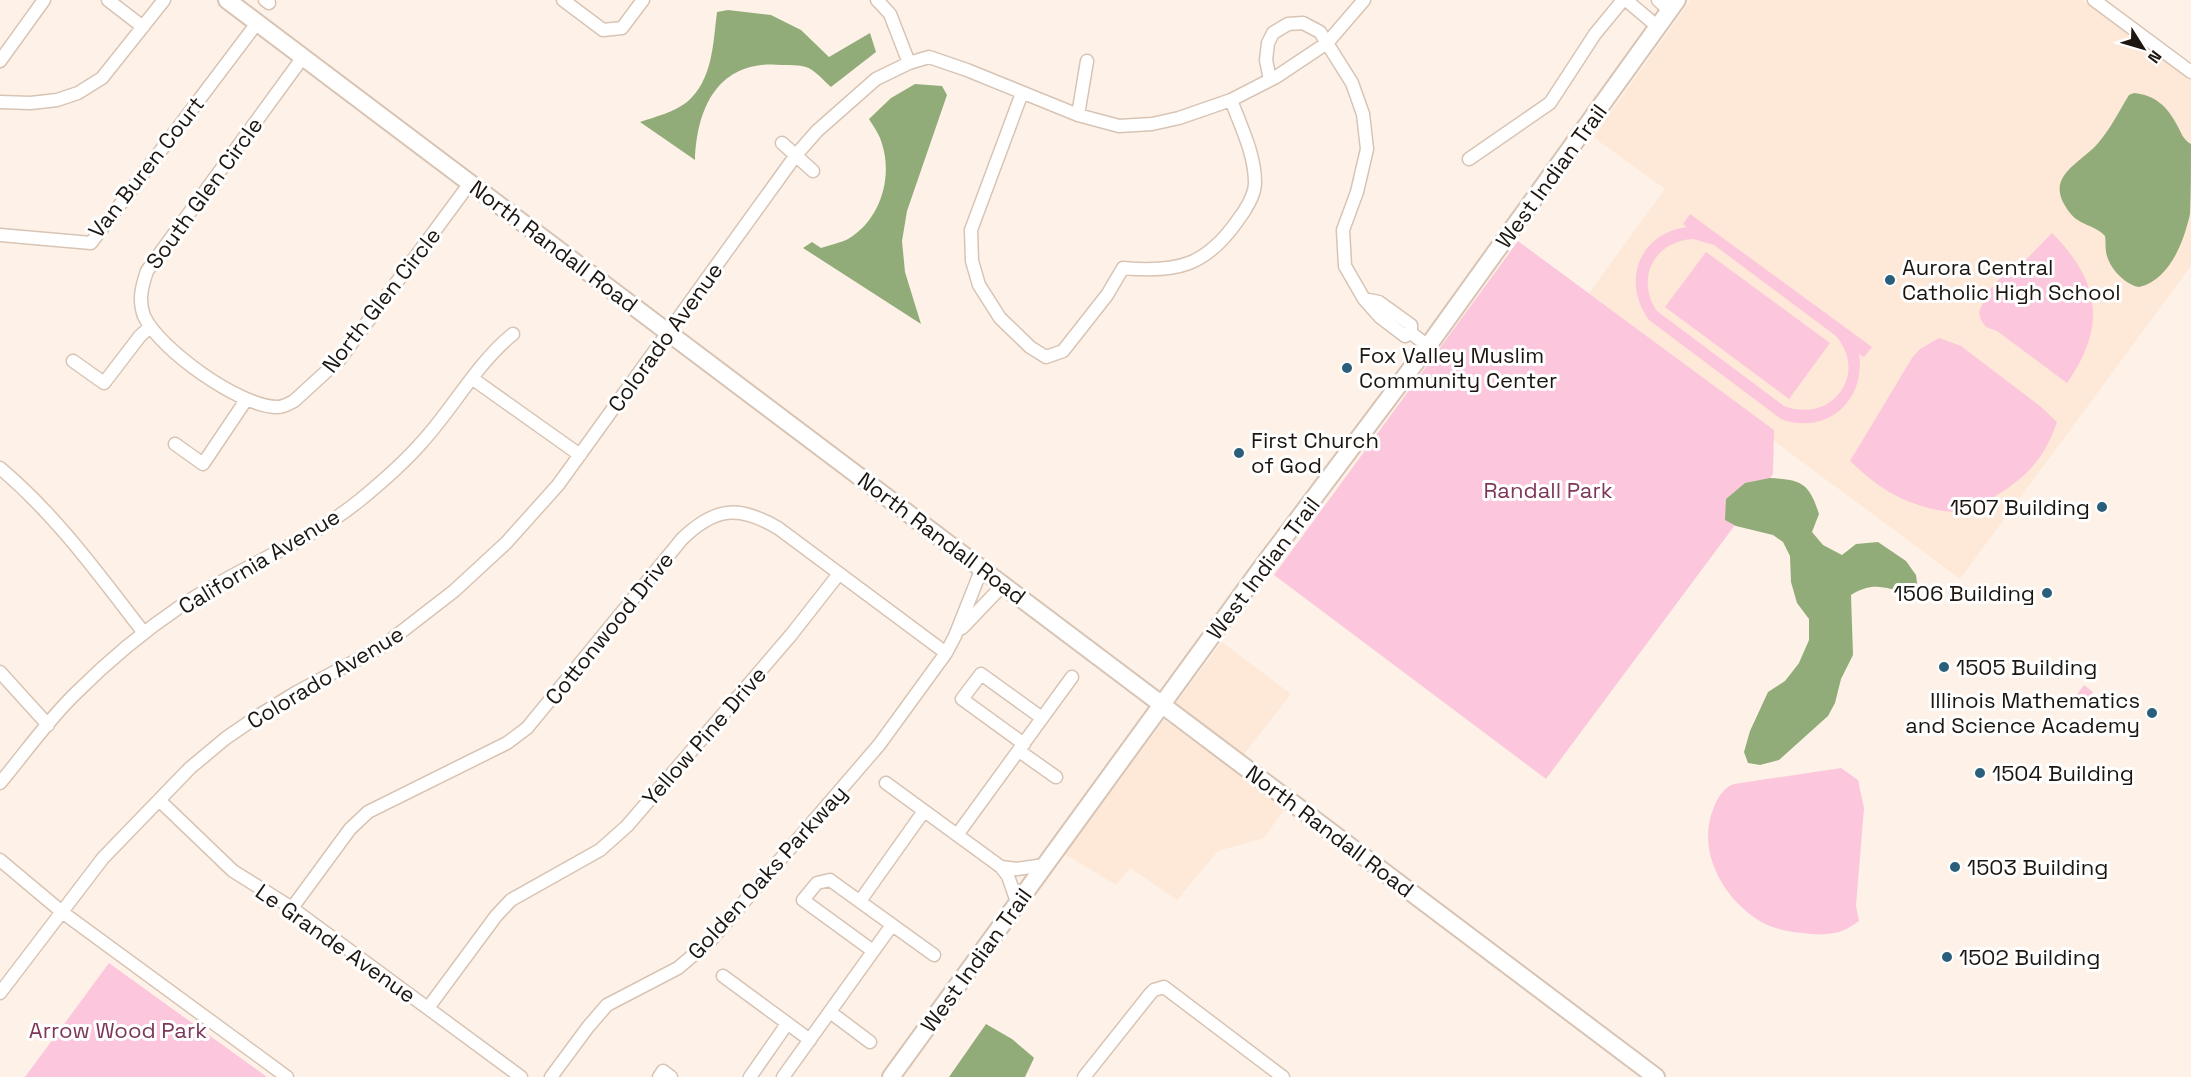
<svg xmlns="http://www.w3.org/2000/svg" width="2191" height="1077" font-family="'Space Grotesk',sans-serif">
<style>
.built{fill:#fee8d7}
.green{fill:#fcc7dd;fill-rule:evenodd}
.water{fill:#92ac79}
.lines{fill:none;stroke-linecap:round;stroke-linejoin:round}
.minor-casing{stroke:#d8c4b4;stroke-width:15}
.major-casing{stroke:#d8c4b4;stroke-width:20}
.minor{stroke:#fff;stroke-width:12}
.major{stroke:#fff;stroke-width:16}
.poi-dot{fill:#295f7a;stroke:#fff;stroke-width:2}
.labels{text-anchor:middle;stroke-width:6;stroke-linejoin:round;paint-order:stroke}
.street-label{font-size:22px;fill:#1c1510;stroke:#fff}
.poi-label{font-size:22px;fill:#1c1510;stroke:#fff;text-anchor:start}
.park-label{font-size:22px;fill:#7d3759;stroke:#fff}
</style>
<rect width="100%" height="100%" fill="#fef2e8"/>
<path class="built" d="M 1691,0 L 2082,0 L 2191,81 L 2191,266 L 1960,579 L 1774,441 L 1774,430 L 1589,293 L 1665,189 L 1593,137 Z
M 1222,642 L 1291,694 L 1241,758 L 1173,707 Z
M 1164,720 L 1285,808 L 1264,838 L 1218,851 L 1177,900 L 1130,868 L 1116,885 L 1065,854 Z"/>
<path class="green" d="M 1690,214 L 1872,347 L 1864,357 L 1859,354 C 1866,400 1827,436 1781,419 L 1649,320 C 1621,282 1639,233 1687,227 L 1683,224 ZM 1693,239 L 1714,245 L 1836,336 C 1869,375 1831,424 1784,406 L 1657,311 C 1635,279 1654,241 1693,239 Z
M 2052,233 C 2100,281 2107,326 2067,383 L 1997,331 L 1986,327 L 1981,320 L 1979,312 L 1987,293 L 2001,277 L 2010,276 Z
M 1518,241 L 1774,430 L 1773,474 L 1546,779 L 1274,575 Z
M 1706,252 L 1830,343 L 1789,399 L 1665,307 Z
M 1939,338 L 1961,346 L 2040,406 L 2057,422 C 2046,453 2033,471 2005,490 C 1991,499 1976,508 1960,511 C 1949,513 1938,510 1928,508 C 1893,498 1876,485 1850,461 L 1912,358 L 1920,349 Z
M 2084,685 L 2093,692 L 2079,711 L 2070,704 Z
M 1841,768 L 1858,780 L 1864,808 L 1856,906 L 1859,921 C 1853,925 1846,930 1839,932 C 1827,935 1814,935 1803,933 C 1789,932 1775,929 1763,923 C 1724,901 1695,851 1714,807 C 1718,797 1724,787 1734,784 Z
M 109,963 L 267,1077 L 25,1077 Z"/>
<path class="water" d="M 728,10 L 771,15 L 801,30 L 829,57 L 870,33 L 876,52 L 831,87 C 824,81 814,69 806,67 C 799,65 790,65 782,65 C 720,59 697,105 695,160 L 640,122 C 655,117 674,112 687,102 C 713,80 713,43 717,12 Z
M 915,84 L 942,86 L 947,95 L 907,211 L 902,241 L 905,272 L 921,324 L 803,248 L 812,242 L 821,248 C 829,245 840,243 848,239 C 880,220 893,178 882,144 C 880,135 873,126 869,119 L 891,98 Z
M 2134,93 C 2155,95 2167,106 2177,125 C 2181,132 2183,140 2191,144 C 2191,161 2191,199 2190,214 C 2184,241 2170,280 2139,287 C 2126,285 2111,270 2107,256 C 2105,250 2106,243 2105,236 C 2095,225 2079,225 2070,213 C 2041,176 2080,165 2099,142 C 2111,128 2119,111 2129,95 Z
M 1770,478 C 1802,480 1809,483 1819,514 L 1812,532 L 1823,545 L 1842,555 L 1856,544 L 1878,542 L 1906,561 L 1916,575 L 1918,590 L 1909,594 C 1885,588 1874,581 1851,595 L 1853,655 L 1841,679 L 1835,703 L 1828,716 L 1779,760 L 1760,765 L 1748,763 L 1744,752 L 1750,731 L 1768,692 L 1785,681 L 1799,663 L 1809,640 L 1809,619 L 1797,603 L 1791,582 L 1790,556 L 1783,542 L 1773,535 L 1736,526 L 1725,520 L 1726,499 L 1745,483 Z
M 986,1024 L 1012,1039 L 1032,1056 L 1034,1058 L 1025,1077 L 949,1077 Z"/>
<g class="lines">
<defs>
<path id="minor" d="M 108,0 L 143,27
M 265,0 L 269,3
M 563,0 L 603,30 L 622,28 L 643,0
M 877,0 L 890,14 L 909,63
M 1626,0 L 1658,27
M 1658,0 L 1670,11
M 2094,0 L 2191,72
M 303,57 L 147,271 C 142,286 138,300 144,316 C 159,349 240,407 277,407 C 284,407 288,404 294,401 L 340,359 L 470,183
M 0,61 L 44,0
M 1270,80 L 1266,60 L 1268,43 L 1273,33 L 1288,24 L 1303,23 L 1320,32 L 1352,83 L 1363,114 L 1367,149 L 1357,192 L 1343,230 L 1345,266 L 1364,299 L 1380,317 L 1405,336 L 1411,333 L 1428,346
M 1022,93 L 971,230 L 972,261 L 979,285 L 1000,318 L 1030,347 L 1046,357 L 1063,351 L 1107,295 L 1123,268 C 1177,273 1206,266 1238,220 C 1245,211 1255,195 1255,183 C 1255,154 1241,127 1231,100
M 0,102 L 31,103 L 57,100 L 78,93 L 102,78 L 164,0
M 1078,115 L 1087,61
M 782,143 L 813,171
M 1469,159 L 1550,103 L 1595,34 L 1623,0
M 0,235 L 91,243 L 257,23
M 1364,299 L 1379,302 L 1411,325 L 1411,333
M 73,361 L 104,383 L 140,336 L 150,327
M 473,379 L 580,455
M 175,444 L 203,464 L 246,400
M 0,468 C 57,516 99,575 144,633
M 962,628 L 1004,584
M 0,672 L 48,725
M 1024,744 L 962,699 L 981,674 L 1042,718
M 1019,751 L 1056,777
M 0,783 C 25,753 48,720 76,693 C 108,661 144,631 181,606 C 239,567 306,544 360,500 C 382,482 404,463 423,441 C 454,407 477,363 513,334
M 886,783 L 1001,867 L 1008,876 L 1017,902
M 159,800 L 233,871 L 292,908 L 521,1077
M 957,835 L 1072,677
M 0,860 L 62,912 L 287,1077
M 1001,867 L 1017,869 L 1044,865
M 860,901 L 924,811
M 292,908 L 350,829 L 368,812 L 507,743 L 527,728 L 682,539 C 715,507 739,505 778,528 L 946,653
M 873,951 L 803,900 L 817,883 L 830,880 L 934,955
M 723,976 L 810,1040
M 0,993 L 103,858 L 190,768 L 226,738 L 258,716 L 297,692 L 383,646 L 454,591 L 506,543 L 558,485 L 796,155 L 817,131 L 876,79 L 909,63 L 929,57 L 967,70 L 1078,115 L 1119,126 L 1152,124 L 1179,118 L 1231,100 L 1276,77 L 1327,43 L 1364,0
M 428,1008 L 496,916 L 511,900 L 600,850 L 627,826 L 791,635 L 838,575
M 830,1012 L 870,1042
M 551,1077 L 588,1027 L 607,1005 L 678,968 L 711,940 L 879,745 L 946,653 L 955,636 L 982,568
M 659,1077 L 663,1071 L 671,1077
M 750,1077 L 787,1024
M 783,1077 L 892,925
M 1084,1077 L 1150,994 L 1154,990 L 1164,987 L 1283,1077"/>
<path id="major" d="M 227,0 L 1656,1077
M 891,1077 L 1259,571 L 1428,346 L 1677,0"/>
</defs>
<use href="#minor" class="minor-casing"/>
<use href="#major" class="major-casing"/>
<use href="#minor" class="minor"/>
<use href="#major" class="major"/>
</g>
<g class="poi-dot">
<circle cx="1890" cy="280" r="6"/>
<circle cx="1347" cy="368" r="6"/>
<circle cx="1239" cy="453" r="6"/>
<circle cx="2102" cy="507" r="6"/>
<circle cx="2047" cy="593" r="6"/>
<circle cx="1944" cy="667" r="6"/>
<circle cx="2152" cy="713" r="6"/>
<circle cx="1980" cy="773" r="6"/>
<circle cx="1955" cy="867" r="6"/>
<circle cx="1947" cy="957" r="6"/>
</g>
<g class="labels">
<g class="street-label">
<text transform="translate(146 167) rotate(-52)" y="8">Van Buren Court</text>
<text transform="translate(1551 176) rotate(-54)" y="8">West Indian Trail</text>
<text transform="translate(204 193) rotate(-54)" y="8">South Glen Circle</text>
<text transform="translate(554 246) rotate(37)" y="8">North Randall Road</text>
<text transform="translate(381 300) rotate(-52)" y="8">North Glen Circle</text>
<text transform="translate(665 337) rotate(-54)" y="8">Colorado Avenue</text>
<text transform="translate(942 538) rotate(37)" y="8">North Randall Road</text>
<text transform="translate(259 561) rotate(-31)" y="8">California Avenue</text>
<text transform="translate(1263 568) rotate(-53)" y="8">West Indian Trail</text>
<text transform="translate(609 628) rotate(-51)" y="8">Cottonwood Drive</text>
<text transform="translate(325 677) rotate(-31)" y="8">Colorado Avenue</text>
<text transform="translate(704 736) rotate(-49)" y="8">Yellow Pine Drive</text>
<text transform="translate(1330 831) rotate(37)" y="8">North Randall Road</text>
<text transform="translate(767 872) rotate(-48)" y="8">Golden Oaks Parkway</text>
<text transform="translate(336 943) rotate(35)" y="8">Le Grande Avenue</text>
<text transform="translate(976 960) rotate(-54)" y="8">West Indian Trail</text>
</g>
<g class="poi-label">
<text x="1902" y="275">Aurora Central<tspan x="1902" dy="25">Catholic High School</tspan></text>
<text x="1359" y="363">Fox Valley Muslim<tspan x="1359" dy="25">Community Center</tspan></text>
<text x="1251" y="448">First Church<tspan x="1251" dy="25">of God</tspan></text>
<text x="2090" y="515" text-anchor="end">1507 Building</text>
<text x="2035" y="601" text-anchor="end">1506 Building</text>
<text x="1956" y="675">1505 Building</text>
<text x="2140" y="708" text-anchor="end">Illinois Mathematics<tspan x="2140" dy="25">and Science Academy</tspan></text>
<text x="1992" y="781">1504 Building</text>
<text x="1967" y="875">1503 Building</text>
<text x="1959" y="965">1502 Building</text>
</g>
<g class="park-label">
<text x="1548" y="498">Randall Park</text>
<text x="118" y="1038">Arrow Wood Park</text>
</g>
</g>
<g transform="translate(2143 48) rotate(127)" stroke="#ffffff" stroke-width="4.5" paint-order="stroke">
<path d="M0-4.5L10 22L0 15L-10 22Z" fill="#1c1510"/>
<text y="-9" font-size="16" font-weight="bold" text-anchor="middle" fill="#1c1510">N</text>
</g>
</svg>
